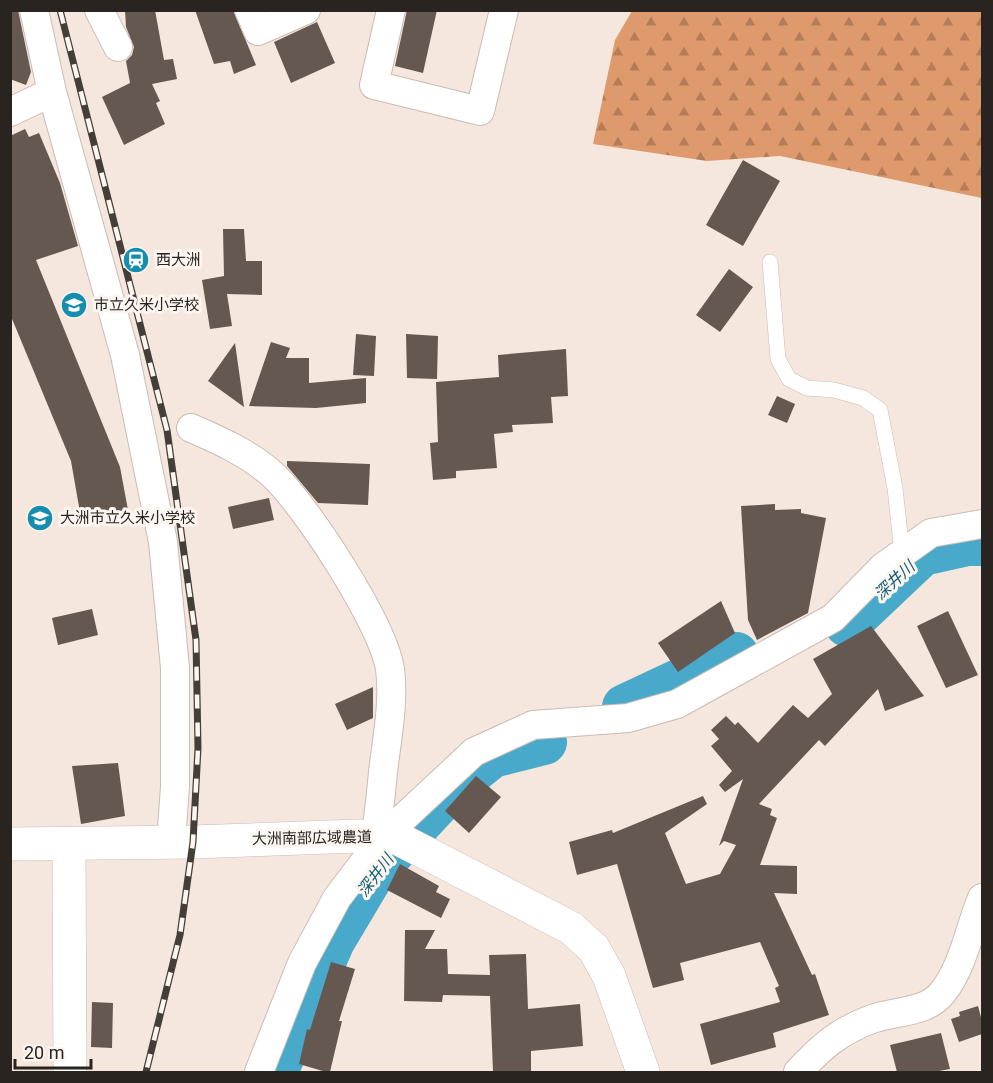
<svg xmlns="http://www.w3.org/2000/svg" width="993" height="1083" font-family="Roboto,'Noto Sans JP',sans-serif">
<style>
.forest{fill:url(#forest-firs)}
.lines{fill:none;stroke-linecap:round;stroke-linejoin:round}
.river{stroke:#48a9cb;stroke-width:46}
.building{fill:#645851}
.lane-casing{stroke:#c9bcb3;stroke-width:16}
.street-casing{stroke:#c9bcb3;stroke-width:30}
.secondary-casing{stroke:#c9bcb3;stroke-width:34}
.lane{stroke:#fff;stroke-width:15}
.street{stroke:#fff;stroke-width:28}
.secondary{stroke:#fff;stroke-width:33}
.rail-casing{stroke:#443e39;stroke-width:7}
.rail{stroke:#fdf5f0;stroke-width:4.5;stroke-dasharray:14;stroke-linecap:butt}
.labels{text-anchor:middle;stroke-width:6;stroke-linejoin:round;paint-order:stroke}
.poi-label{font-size:15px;fill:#292420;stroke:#fdf5f0;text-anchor:start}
.street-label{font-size:15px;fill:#292420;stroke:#fdf5f0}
.water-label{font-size:16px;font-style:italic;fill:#115f76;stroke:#fdf5f0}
</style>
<defs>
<pattern id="forest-firs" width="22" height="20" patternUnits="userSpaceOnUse" patternTransform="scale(1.5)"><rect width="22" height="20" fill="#de9a6c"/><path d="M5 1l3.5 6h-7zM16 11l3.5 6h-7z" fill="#b47d58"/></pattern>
</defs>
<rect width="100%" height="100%" fill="#f5e7de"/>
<path class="forest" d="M 632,11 L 982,11 L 982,198 L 780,156 L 707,161 L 593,144 L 615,40 Z"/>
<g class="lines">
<path class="river" d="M 847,624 L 922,553 L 967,543 L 982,543
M 625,707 L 736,655
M 275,1072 L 332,941 L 373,872 L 452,787 L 492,755 L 544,742"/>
</g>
<path class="building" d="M 10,10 L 18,10 L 31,72 L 26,85 L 10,79 Z
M 125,10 L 155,10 L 164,60 L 173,59 L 177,79 L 152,84 L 160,101 L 156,103 L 165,124 L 124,145 L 102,97 L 130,83 L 126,61 L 132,55 L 134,47 L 126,27 Z
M 195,10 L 233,10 L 256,65 L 234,74 L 230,61 L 214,64 Z
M 407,10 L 437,10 L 423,73 L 395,66 Z
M 317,22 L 335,63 L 291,83 L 274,42 Z
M 25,129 L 29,137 L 39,133 L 60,183 L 78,246 L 36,260 L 120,467 L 128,510 L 81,518 L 71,461 L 10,314 L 10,136 Z
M 743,160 L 780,181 L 743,246 L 706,225 Z
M 223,229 L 244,229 L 246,261 L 262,261 L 262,295 L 227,294 L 232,326 L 210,329 L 202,280 L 224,276 Z
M 729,269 L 753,287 L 720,332 L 696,315 Z
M 356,334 L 376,336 L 374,376 L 353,375 Z
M 406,334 L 438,336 L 437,379 L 407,378 Z
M 271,342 L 290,348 L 286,358 L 309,358 L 309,383 L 366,378 L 366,403 L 316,408 L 249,406 Z
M 235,343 L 244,407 L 208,381 Z
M 566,349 L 568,396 L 551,397 L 553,423 L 512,425 L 513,432 L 494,434 L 497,468 L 456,471 L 456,478 L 433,480 L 430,443 L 438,442 L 436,382 L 499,377 L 498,355 Z
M 777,396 L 795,404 L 787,423 L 768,415 Z
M 287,461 L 370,464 L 368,505 L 318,503 L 287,466 Z
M 269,498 L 274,520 L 233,529 L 228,507 Z
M 775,504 L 775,510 L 801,509 L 801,513 L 826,518 L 808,613 L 757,640 L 748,620 L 741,506 Z
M 721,601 L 735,633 L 678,672 L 658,643 Z
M 92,609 L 98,635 L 58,645 L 52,618 Z
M 948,611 L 978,675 L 946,688 L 917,626 Z
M 871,626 L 924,696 L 885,711 L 878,689 L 825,746 L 819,740 L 759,804 L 772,809 L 770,815 L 777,818 L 760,865 L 797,866 L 797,894 L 774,893 L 812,975 L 815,974 L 829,1015 L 773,1033 L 776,1047 L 711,1065 L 700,1024 L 780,1002 L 775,988 L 779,986 L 760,942 L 680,963 L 684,980 L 653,988 L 617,864 L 577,875 L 569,842 L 612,830 L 613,833 L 703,796 L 707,804 L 665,833 L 686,884 L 720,874 L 736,845 L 724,841 L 719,846 L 743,779 L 725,792 L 719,785 L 732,771 L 711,746 L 719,739 L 711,730 L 726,716 L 735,725 L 738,722 L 758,743 L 793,705 L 808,718 L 832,694 L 813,659 Z
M 373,687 L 373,718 L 347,730 L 335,704 Z
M 118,763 L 125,816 L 81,824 L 72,766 Z
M 476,776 L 501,797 L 469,833 L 445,811 Z
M 400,864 L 439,886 L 436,892 L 450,899 L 441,918 L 387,890 Z
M 405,930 L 435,930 L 425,949 L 447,949 L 448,974 L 490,975 L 489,955 L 526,954 L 528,1009 L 580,1004 L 583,1046 L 531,1051 L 531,1072 L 493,1072 L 490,996 L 443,995 L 442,1002 L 404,1001 Z
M 331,962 L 355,969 L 339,1021 L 342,1021 L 330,1072 L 326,1072 L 299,1064 L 307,1029 L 310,1030 Z
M 92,1002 L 113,1003 L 112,1048 L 91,1047 Z
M 978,1006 L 982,1021 L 982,1034 L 959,1042 L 951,1019 L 960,1016 L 959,1012 Z
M 941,1033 L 950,1069 L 933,1072 L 897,1072 L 890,1045 Z"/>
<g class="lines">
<defs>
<path id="lane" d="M 770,262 L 778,359 L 789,379 L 807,388 L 834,390 L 863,398 L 880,410 L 895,488 L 902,553"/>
<path id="street" d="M 34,10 L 52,92 L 125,355 L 163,542 L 175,668 L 175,787 L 171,841
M 99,10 L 118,47
M 249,10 L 258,31 L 306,10
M 391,10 L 374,85 L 480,111 L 504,10
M 10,112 L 52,92
M 191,428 C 219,440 250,454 273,475 C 307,507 383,624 390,669 C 394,699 388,733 384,764 C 381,788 380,812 375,836
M 259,1072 L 302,963 L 337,898 L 384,836 L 474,752 L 533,725 L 628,718 L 677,704 L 833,618 L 883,567 L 931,533 L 982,524
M 798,1072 C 821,1047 839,1031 872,1019 C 896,1010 926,1014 943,992 C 964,965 969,929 982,898"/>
<path id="secondary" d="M 10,844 L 193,842 L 358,836 L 397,838 L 571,928 L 594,949 L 609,976 L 643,1072
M 69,844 L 70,1072"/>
</defs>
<use href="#lane" class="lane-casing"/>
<use href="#street" class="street-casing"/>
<use href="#secondary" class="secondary-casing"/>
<use href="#lane" class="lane"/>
<use href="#street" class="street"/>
<use href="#secondary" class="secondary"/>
<defs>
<path id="rail" d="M 60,10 L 167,430 L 196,640 L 198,748 L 193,842 L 180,935 L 146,1072"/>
</defs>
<use href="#rail" class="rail-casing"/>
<use href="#rail" class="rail"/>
</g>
<defs>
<symbol id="station-disc" viewBox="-11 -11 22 22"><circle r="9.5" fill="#158daf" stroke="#fdf5f0"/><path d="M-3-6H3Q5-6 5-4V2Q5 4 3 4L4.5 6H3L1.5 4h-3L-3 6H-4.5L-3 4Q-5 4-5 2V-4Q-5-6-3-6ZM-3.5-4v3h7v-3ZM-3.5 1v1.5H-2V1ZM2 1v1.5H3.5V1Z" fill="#fff"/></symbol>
<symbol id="school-disc" viewBox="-11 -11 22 22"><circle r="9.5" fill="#158daf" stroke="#fdf5f0"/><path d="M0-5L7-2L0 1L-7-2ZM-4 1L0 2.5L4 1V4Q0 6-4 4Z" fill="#fff"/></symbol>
</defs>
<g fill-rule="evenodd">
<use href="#station-disc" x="121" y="245" width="30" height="30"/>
<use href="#school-disc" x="59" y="290" width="30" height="30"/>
<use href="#school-disc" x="25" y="503" width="30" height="30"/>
</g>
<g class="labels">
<g class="poi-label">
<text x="156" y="265">西大洲</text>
<text x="94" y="310">市立久米小学校</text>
<text x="60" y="523">大洲市立久米小学校</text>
</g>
<g class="street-label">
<text transform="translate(312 838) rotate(-1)" y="5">大洲南部広域農道</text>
</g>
<g class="water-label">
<text transform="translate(894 580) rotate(-43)" y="6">深井川</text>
<text transform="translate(375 875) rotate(-53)" y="6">深井川</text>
</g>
</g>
<rect width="993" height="1083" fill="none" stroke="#292420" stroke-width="24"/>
<path d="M15 1059v9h76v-9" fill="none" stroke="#292420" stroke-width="3"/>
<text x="24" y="1059" font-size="18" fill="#292420" stroke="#fdf5f0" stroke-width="4.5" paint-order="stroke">20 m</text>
</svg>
